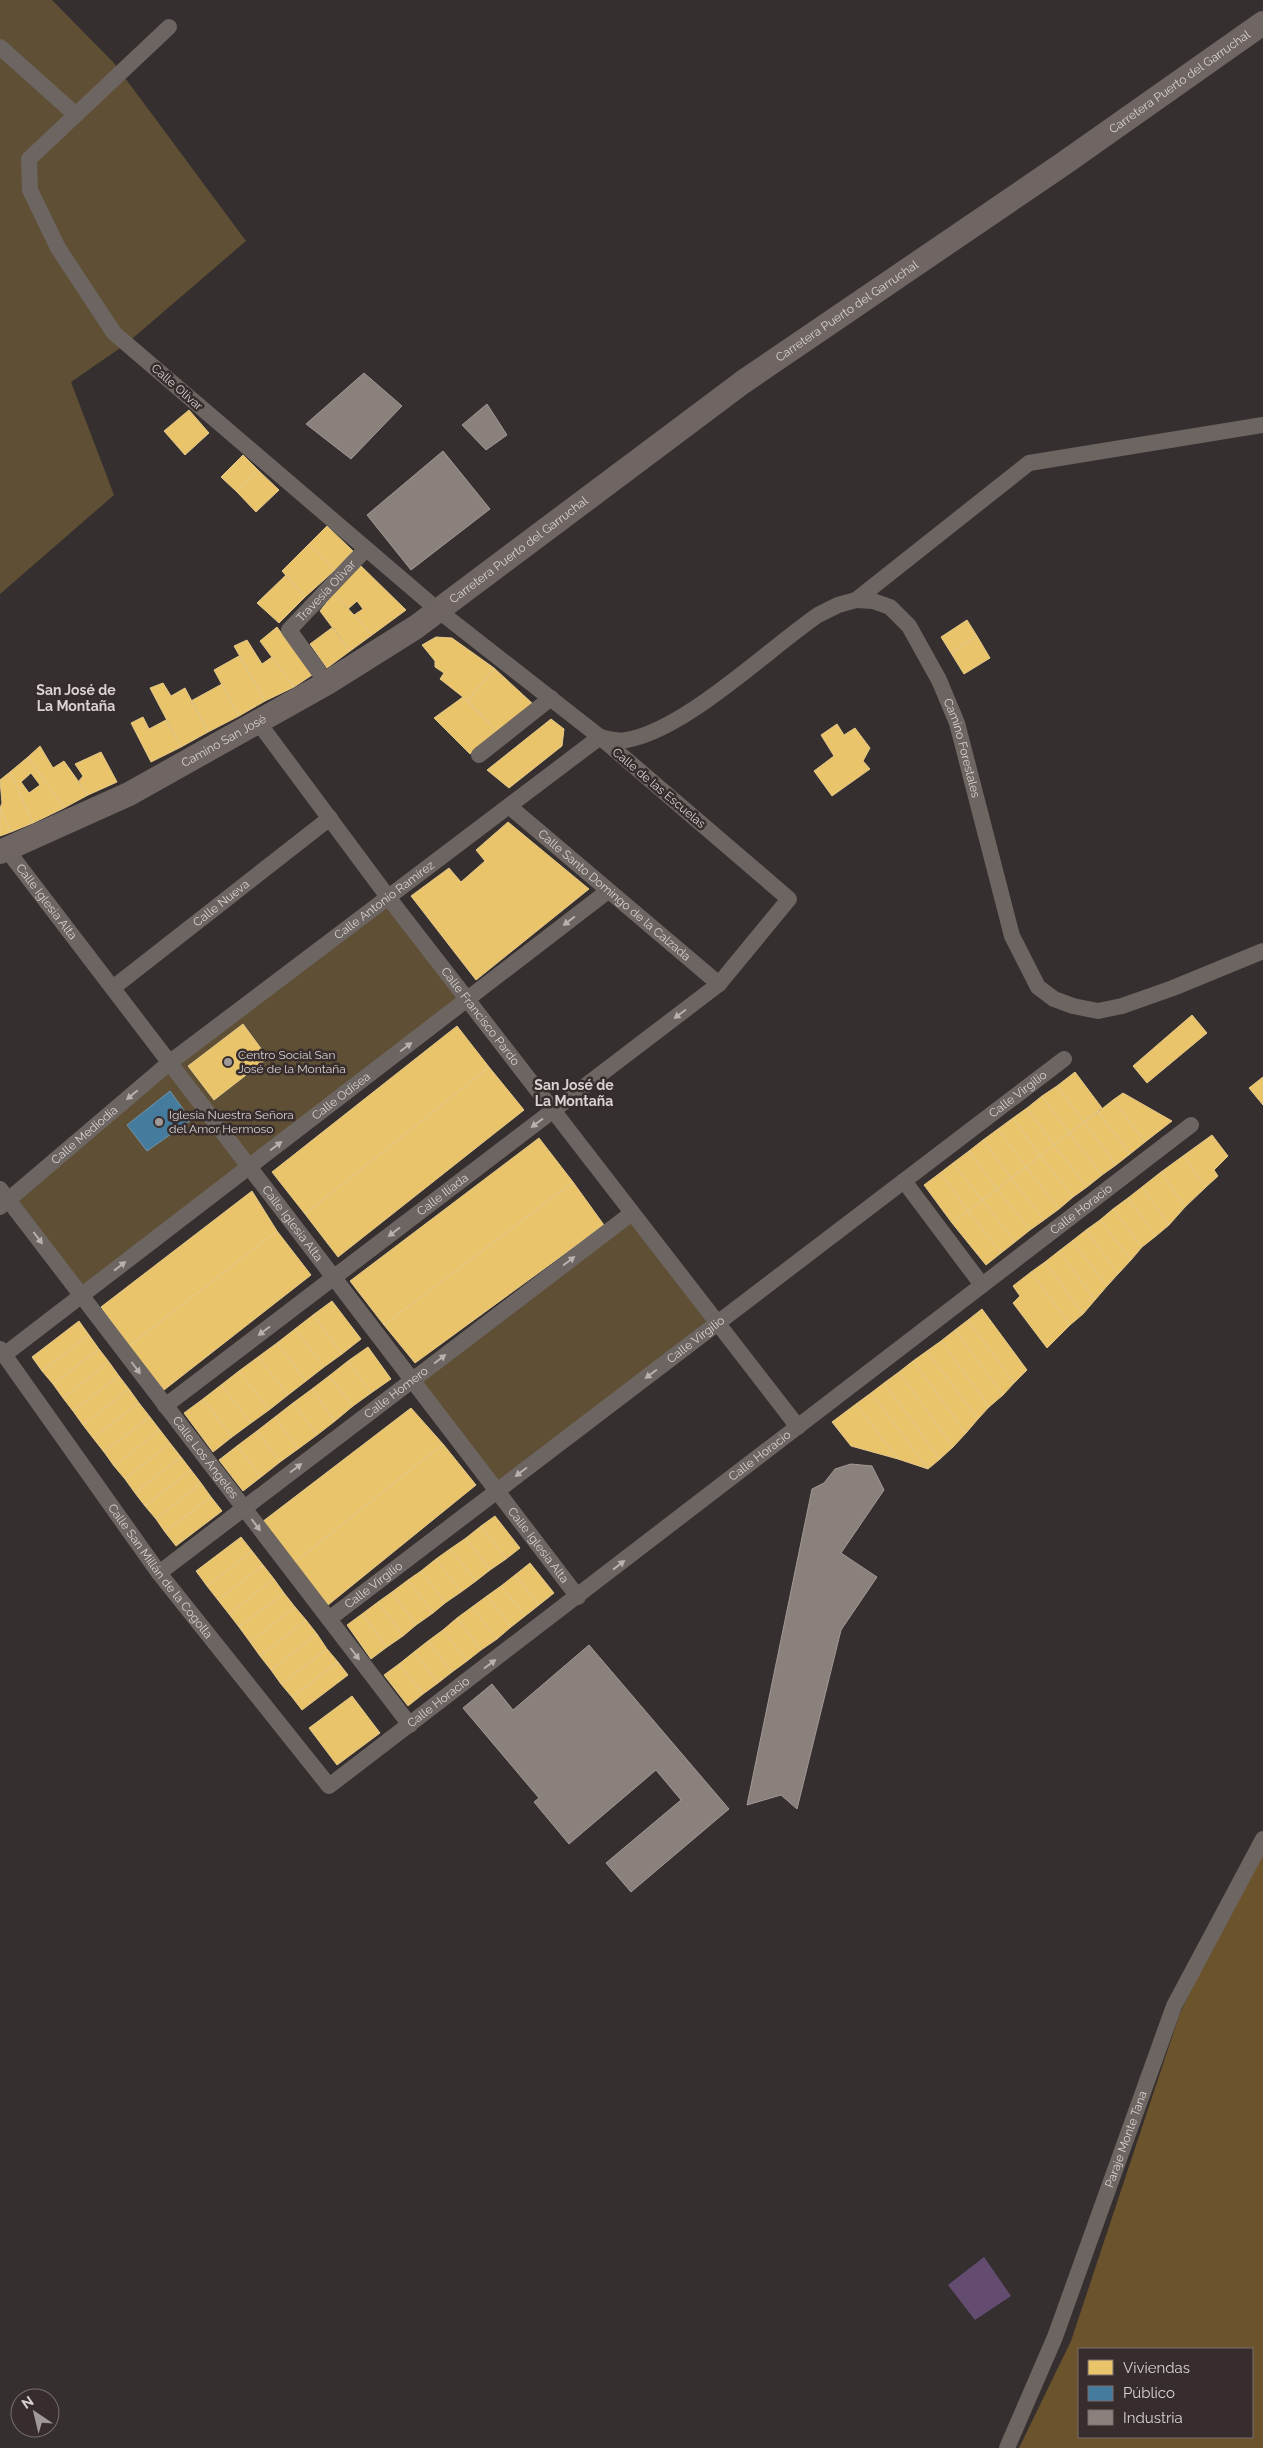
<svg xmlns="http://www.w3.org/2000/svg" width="1263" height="2448" font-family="Raleway,sans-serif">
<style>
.green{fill:#5f4f34}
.forest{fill:#6b532c;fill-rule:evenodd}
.water{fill:#644c71}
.homes{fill:#e9c46a;stroke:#e4c889;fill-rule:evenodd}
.public{fill:#457b9d;stroke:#7195ad}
.industry{fill:#8a817c;stroke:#a29996}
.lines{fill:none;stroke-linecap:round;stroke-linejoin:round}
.street{stroke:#6c6561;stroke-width:16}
.secondary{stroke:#6f6663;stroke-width:24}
.oneway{fill:#b8b1b0}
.poi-dot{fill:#a09999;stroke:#372d2d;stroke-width:2}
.labels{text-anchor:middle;stroke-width:5;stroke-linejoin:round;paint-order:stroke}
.street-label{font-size:12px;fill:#d9d2d2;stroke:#372d2d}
.poi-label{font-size:12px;fill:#d9d2d2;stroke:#372d2d;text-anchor:start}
.neighbourhood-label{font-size:14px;font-weight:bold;fill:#d9d2d2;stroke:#372d2d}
</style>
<rect width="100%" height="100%" fill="#352f2f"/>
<path class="green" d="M 0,0 L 52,0 L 114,63 L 246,241 L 126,344 L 71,382 L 114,495 L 0,594 Z
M 388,897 L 468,1000 L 81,1296 L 9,1199 Z
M 632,1213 L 717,1323 L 497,1491 L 412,1380 Z"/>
<path class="forest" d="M 1263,1854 L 1263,2448 L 1019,2448 L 1071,2341 L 1180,2013 L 1239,1892 ZM 1079,2349 L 1252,2349 L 1252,2437 L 1079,2437 Z"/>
<path class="water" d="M 984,2257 L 1011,2296 L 975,2320 L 948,2285 Z"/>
<path class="homes" d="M 189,410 L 209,433 L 185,455 L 164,431 Z
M 243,455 L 258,470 L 237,492 L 221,477 Z
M 258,470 L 279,490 L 256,512 L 237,492 Z
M 327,526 L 353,551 L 335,570 L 309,544 Z
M 309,544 L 335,570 L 305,597 L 282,571 Z
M 360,565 L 406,610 L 372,635 L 354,615 L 363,609 L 357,601 L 348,609 L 334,593 Z
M 286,575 L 305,597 L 279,623 L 257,603 Z
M 334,593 L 372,635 L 350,651 L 320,611 Z
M 967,620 L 977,636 L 951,653 L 941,637 Z
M 277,627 L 312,675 L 294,687 L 260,641 Z
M 333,627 L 350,651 L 327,668 L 310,644 Z
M 977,636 L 990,658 L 964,674 L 951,653 Z
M 436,637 L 452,638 L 494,668 L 468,701 L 440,679 L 444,673 L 435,667 L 435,661 L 422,645 Z
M 247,640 L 262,664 L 272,657 L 294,687 L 265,701 L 234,646 Z
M 239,656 L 265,701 L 239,716 L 214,670 Z
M 494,668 L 533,704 L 498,732 L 468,701 Z
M 163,683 L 171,696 L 185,688 L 208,732 L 181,747 L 150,688 Z
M 222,684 L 239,716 L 208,732 L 191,701 Z
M 463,697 L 498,732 L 470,754 L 434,718 Z
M 143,717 L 149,729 L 166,720 L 181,747 L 151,762 L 131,723 Z
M 551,719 L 564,729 L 562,746 L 509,788 L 487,770 Z
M 837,724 L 844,735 L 855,728 L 870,748 L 863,761 L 870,769 L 832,796 L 814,771 L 834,756 L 821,735 Z
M 40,746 L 53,768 L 64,761 L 88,795 L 64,808 L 28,757 Z
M 101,752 L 117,782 L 88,795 L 78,782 L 83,776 L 75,764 Z
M 28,757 L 64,808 L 33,823 L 10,772 ZM 31,773 L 40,785 L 29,793 L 21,782 Z
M 10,772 L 33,823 L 11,832 L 0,808 L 2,803 L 0,780 Z
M 0,808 L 11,832 L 0,836 Z
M 508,822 L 589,889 L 476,980 L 411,896 L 449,868 L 461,882 L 485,861 L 476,850 Z
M 1192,1015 L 1207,1033 L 1147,1083 L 1133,1066 Z
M 243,1024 L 268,1058 L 214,1100 L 188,1066 Z
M 457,1026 L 489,1067 L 305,1214 L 272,1172 Z
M 489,1067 L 524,1110 L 338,1257 L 305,1214 Z
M 1075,1072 L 1102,1108 L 1084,1122 L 1057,1086 Z
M 1263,1077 L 1263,1105 L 1249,1088 Z
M 1057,1086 L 1084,1122 L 1069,1133 L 1042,1096 Z
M 1123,1093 L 1172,1121 L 1145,1142 L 1113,1100 Z
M 1042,1096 L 1069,1133 L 1054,1145 L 1027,1108 Z
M 1113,1100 L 1145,1142 L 1130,1154 L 1098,1112 Z
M 1027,1108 L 1054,1145 L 1040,1156 L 1013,1118 Z
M 1098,1112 L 1130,1154 L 1116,1165 L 1084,1122 Z
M 1013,1118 L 1040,1156 L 1026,1167 L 998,1129 Z
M 1084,1122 L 1116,1165 L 1102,1175 L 1069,1133 Z
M 998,1129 L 1026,1167 L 1011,1178 L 983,1140 Z
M 1069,1133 L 1102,1175 L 1087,1187 L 1054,1145 Z
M 1212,1135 L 1228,1156 L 1214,1170 L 1218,1176 L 1206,1187 L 1183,1156 Z
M 539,1138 L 573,1182 L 384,1325 L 350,1281 Z
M 983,1140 L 1011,1178 L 997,1189 L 969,1151 Z
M 1054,1145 L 1087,1187 L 1073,1197 L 1040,1156 Z
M 969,1151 L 997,1189 L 982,1200 L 953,1163 Z
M 1040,1156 L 1073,1197 L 1059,1209 L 1026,1167 Z
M 1183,1156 L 1206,1187 L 1185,1207 L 1161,1172 Z
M 953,1163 L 982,1200 L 968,1211 L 940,1173 Z
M 1026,1167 L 1059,1209 L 1044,1220 L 1011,1178 Z
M 1161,1172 L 1185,1207 L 1169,1225 L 1142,1187 Z
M 940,1173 L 968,1211 L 952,1223 L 924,1185 Z
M 1011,1178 L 1044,1220 L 1030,1230 L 997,1189 Z
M 573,1182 L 604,1225 L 415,1363 L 384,1325 Z
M 1142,1187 L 1169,1225 L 1156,1236 L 1128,1198 Z
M 997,1189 L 1030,1230 L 1015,1242 L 982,1200 Z
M 252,1191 L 277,1231 L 129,1346 L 101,1307 Z
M 1128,1198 L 1156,1236 L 1142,1247 L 1113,1209 Z
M 982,1200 L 1015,1242 L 1001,1253 L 968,1211 Z
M 1113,1209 L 1142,1247 L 1131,1260 L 1100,1220 Z
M 968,1211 L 1001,1253 L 986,1265 L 952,1223 Z
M 1100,1220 L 1131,1260 L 1118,1274 L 1086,1230 Z
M 1086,1230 L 1118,1274 L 1107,1286 L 1072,1241 Z
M 277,1231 L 311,1275 L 164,1390 L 129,1346 Z
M 1072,1241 L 1107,1286 L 1095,1300 L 1059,1251 Z
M 1059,1251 L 1095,1300 L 1083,1314 L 1045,1262 Z
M 1045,1262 L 1083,1314 L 1070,1325 L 1031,1272 Z
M 1031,1272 L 1070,1325 L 1047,1348 L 1013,1303 L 1020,1296 L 1013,1286 Z
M 332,1301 L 361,1339 L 342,1354 L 313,1315 Z
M 982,1309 L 1027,1370 L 1014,1383 L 968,1320 Z
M 313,1315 L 342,1354 L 324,1367 L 295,1329 Z
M 968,1320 L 1014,1383 L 1003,1395 L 955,1330 Z
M 79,1321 L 89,1335 L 42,1371 L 32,1357 Z
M 295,1329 L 324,1367 L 306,1381 L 277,1343 Z
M 955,1330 L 1003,1395 L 989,1407 L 941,1341 Z
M 89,1335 L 99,1349 L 53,1384 L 42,1371 Z
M 941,1341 L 989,1407 L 978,1419 L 927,1351 Z
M 277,1343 L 306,1381 L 288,1395 L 258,1357 Z
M 368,1347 L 391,1379 L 371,1393 L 348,1361 Z
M 99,1349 L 109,1362 L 63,1398 L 53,1384 Z
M 927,1351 L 978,1419 L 966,1433 L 913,1361 Z
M 258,1357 L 288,1395 L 269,1410 L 239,1371 Z
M 348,1361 L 371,1393 L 353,1406 L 329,1376 Z
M 913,1361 L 966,1433 L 953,1447 L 899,1372 Z
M 109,1362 L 119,1376 L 73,1411 L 63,1398 Z
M 239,1371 L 269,1410 L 251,1423 L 221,1385 Z
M 899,1372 L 953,1447 L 940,1459 L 884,1383 Z
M 119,1376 L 129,1389 L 83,1425 L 73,1411 Z
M 329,1376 L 353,1406 L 335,1421 L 312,1389 Z
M 884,1383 L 940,1459 L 928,1469 L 871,1393 Z
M 221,1385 L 251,1423 L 232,1437 L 203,1399 Z
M 129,1389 L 139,1403 L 93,1438 L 83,1425 Z
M 312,1389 L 335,1421 L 317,1435 L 293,1403 Z
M 871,1393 L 928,1469 L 898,1459 L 856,1404 Z
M 203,1399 L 232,1437 L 213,1452 L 184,1413 Z
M 139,1403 L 150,1417 L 104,1452 L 93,1438 Z
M 293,1403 L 317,1435 L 298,1449 L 275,1417 Z
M 856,1404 L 898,1459 L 851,1446 L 832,1422 Z
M 411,1408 L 443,1444 L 294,1563 L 262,1522 Z
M 150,1417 L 160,1430 L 114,1466 L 104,1452 Z
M 275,1417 L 298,1449 L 280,1462 L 257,1431 Z
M 160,1430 L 170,1443 L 125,1479 L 114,1466 Z
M 257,1431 L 280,1462 L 261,1477 L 237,1446 Z
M 170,1443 L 181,1457 L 135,1493 L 125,1479 Z
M 443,1444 L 476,1485 L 328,1605 L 294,1563 Z
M 237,1446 L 261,1477 L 243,1491 L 219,1460 Z
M 181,1457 L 191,1470 L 145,1506 L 135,1493 Z
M 191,1470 L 201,1483 L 156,1519 L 145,1506 Z
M 201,1483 L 211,1497 L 165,1532 L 156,1519 Z
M 211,1497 L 222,1511 L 176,1546 L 165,1532 Z
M 495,1516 L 520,1548 L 506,1559 L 481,1526 Z
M 481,1526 L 506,1559 L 490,1570 L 466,1538 Z
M 241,1537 L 252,1551 L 207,1586 L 196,1571 Z
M 466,1538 L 490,1570 L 476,1581 L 450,1549 Z
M 450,1549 L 476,1581 L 461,1592 L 436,1559 Z
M 252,1551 L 263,1565 L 218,1600 L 207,1586 Z
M 436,1559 L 461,1592 L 445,1603 L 421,1571 Z
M 530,1563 L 554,1593 L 539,1605 L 515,1575 Z
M 263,1565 L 274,1579 L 229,1614 L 218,1600 Z
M 421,1571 L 445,1603 L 433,1613 L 408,1580 Z
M 515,1575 L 539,1605 L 525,1616 L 501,1586 Z
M 274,1579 L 284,1593 L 239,1627 L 229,1614 Z
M 408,1580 L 433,1613 L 416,1625 L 392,1592 Z
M 501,1586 L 525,1616 L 511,1627 L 487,1596 Z
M 392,1592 L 416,1625 L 403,1636 L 378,1602 Z
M 284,1593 L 295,1607 L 250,1642 L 239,1627 Z
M 487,1596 L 511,1627 L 497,1639 L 472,1607 Z
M 378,1602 L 403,1636 L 387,1647 L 362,1614 Z
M 295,1607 L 306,1620 L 260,1656 L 250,1642 Z
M 472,1607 L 497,1639 L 481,1650 L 457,1618 Z
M 362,1614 L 387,1647 L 371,1659 L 347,1625 Z
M 457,1618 L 481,1650 L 467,1661 L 443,1630 Z
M 306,1620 L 317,1634 L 271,1670 L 260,1656 Z
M 443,1630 L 467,1661 L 452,1672 L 428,1641 Z
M 317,1634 L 327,1649 L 281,1684 L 271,1670 Z
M 428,1641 L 452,1672 L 438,1683 L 414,1652 Z
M 327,1649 L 338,1662 L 292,1697 L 281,1684 Z
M 414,1652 L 438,1683 L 423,1694 L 399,1664 Z
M 338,1662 L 348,1675 L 302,1710 L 292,1697 Z
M 399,1664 L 423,1694 L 408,1706 L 384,1675 Z
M 352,1696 L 380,1733 L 337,1765 L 309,1728 Z"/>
<path class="public" d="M 170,1091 L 191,1120 L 147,1151 L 127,1125 Z"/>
<path class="industry" d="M 364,373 L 402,406 L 351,459 L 306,424 Z
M 487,404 L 507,435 L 486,450 L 462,425 Z
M 443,451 L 490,509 L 411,570 L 367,515 Z
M 851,1464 L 872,1466 L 884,1490 L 841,1553 L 877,1577 L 841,1630 L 797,1809 L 781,1795 L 747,1805 L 812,1489 L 824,1483 L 835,1469 Z
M 589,1645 L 729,1809 L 631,1892 L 606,1863 L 681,1800 L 656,1770 L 569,1844 L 534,1802 L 539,1798 L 463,1708 L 492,1684 L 513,1710 Z"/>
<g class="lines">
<g class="street">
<path d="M 0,47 L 76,115"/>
<path d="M 856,600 L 1029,463 L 1263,425"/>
<path id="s1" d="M 327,683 L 289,630 L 366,549"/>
<path id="s2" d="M 258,722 L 388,897 L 798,1427"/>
<path id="s3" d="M 600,737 C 608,739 617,742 626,740 C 684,731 767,650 818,615 L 838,605 L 856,600 L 873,601 L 890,607 L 909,626 L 939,680 L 957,723 L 1012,936 L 1038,987 L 1054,999 L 1073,1006 L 1098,1011 L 1122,1006 L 1173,988 L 1263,951"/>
<path d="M 479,755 L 551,698"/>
<path id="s4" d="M 509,806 L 719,984"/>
<path id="s5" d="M 7,850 L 578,1597"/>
<path id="s6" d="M 114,987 L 330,818"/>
<path d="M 904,1181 L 982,1285"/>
<path id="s7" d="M 0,1189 L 410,1725"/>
<path id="s8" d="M 0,1207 L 169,1063 L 600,737"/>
<path id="s9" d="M 0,1349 L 159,1573 L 329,1786 L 1191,1125"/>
<path id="s10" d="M 4,1355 L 608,891"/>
<path id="s11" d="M 165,1406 L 719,984 L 789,899 L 600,737 L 439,611 L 114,333 L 58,248 L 30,190 L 29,159 L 169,27"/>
<path id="s12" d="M 159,1573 L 632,1213"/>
<path id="s13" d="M 329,1619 L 1064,1059"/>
<path id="s14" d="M 1007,2448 L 1055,2337 L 1174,2006 L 1263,1839"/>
</g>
<path class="secondary" id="s15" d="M 0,852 L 129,794 L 327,683 L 416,627 L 743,382 L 1063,164 L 1263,23"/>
</g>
<defs><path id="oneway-solid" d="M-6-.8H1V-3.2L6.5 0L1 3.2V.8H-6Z" transform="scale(1.25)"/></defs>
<g class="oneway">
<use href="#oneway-solid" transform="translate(569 921) rotate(142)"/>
<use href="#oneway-solid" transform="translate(680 1014) rotate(143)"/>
<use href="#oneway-solid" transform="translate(406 1047) rotate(-37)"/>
<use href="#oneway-solid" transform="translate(132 1095) rotate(140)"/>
<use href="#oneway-solid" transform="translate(537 1123) rotate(143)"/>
<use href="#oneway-solid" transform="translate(276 1146) rotate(-37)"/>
<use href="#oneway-solid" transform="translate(394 1232) rotate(143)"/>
<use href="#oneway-solid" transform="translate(38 1238) rotate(53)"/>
<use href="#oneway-solid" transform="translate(569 1261) rotate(-37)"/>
<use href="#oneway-solid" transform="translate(120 1266) rotate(-38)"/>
<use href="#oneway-solid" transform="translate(264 1331) rotate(143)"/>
<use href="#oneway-solid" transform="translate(440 1359) rotate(-37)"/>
<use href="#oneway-solid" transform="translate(136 1368) rotate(53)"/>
<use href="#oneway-solid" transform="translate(651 1374) rotate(143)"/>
<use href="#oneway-solid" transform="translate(296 1468) rotate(-37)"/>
<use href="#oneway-solid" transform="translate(521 1472) rotate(143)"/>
<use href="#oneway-solid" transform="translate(256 1525) rotate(53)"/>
<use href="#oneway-solid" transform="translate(619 1565) rotate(-38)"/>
<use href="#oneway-solid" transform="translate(355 1654) rotate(53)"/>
<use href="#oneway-solid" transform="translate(490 1664) rotate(-37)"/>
</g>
<g class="poi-dot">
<circle cx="228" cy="1062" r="5"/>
<circle cx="159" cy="1122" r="5"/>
</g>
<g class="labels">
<g class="street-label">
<text dy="4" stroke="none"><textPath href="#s15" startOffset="1412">Carretera Puerto del Garruchal</textPath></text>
<text dy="4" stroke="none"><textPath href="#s15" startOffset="1008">Carretera Puerto del Garruchal</textPath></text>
<text transform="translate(177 387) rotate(41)" y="4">Calle Olivar</text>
<text dy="4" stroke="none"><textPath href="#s15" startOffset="602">Carretera Puerto del Garruchal</textPath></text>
<text dy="4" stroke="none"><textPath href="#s1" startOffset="119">Travesía Olivar</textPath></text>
<text dy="4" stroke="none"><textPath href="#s15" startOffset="250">Camino San José</textPath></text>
<text dy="4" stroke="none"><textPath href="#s3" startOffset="494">Camino Forestales</textPath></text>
<text transform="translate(659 788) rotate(40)" y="4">Calle de las Escuelas</text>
<text dy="4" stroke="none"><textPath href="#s4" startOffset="138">Calle Santo Domingo de la Calzada</textPath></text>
<text dy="4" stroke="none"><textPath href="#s8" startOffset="492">Calle Antonio Ramírez</textPath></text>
<text dy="4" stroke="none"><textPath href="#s5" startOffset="65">Calle Iglesia Alta</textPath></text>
<text dy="4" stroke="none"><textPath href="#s6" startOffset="136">Calle Nueva</textPath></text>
<text dy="4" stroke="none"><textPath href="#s2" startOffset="369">Calle Francisco Pardo</textPath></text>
<text dy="4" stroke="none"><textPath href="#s13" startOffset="866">Calle Virgilio</textPath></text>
<text dy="4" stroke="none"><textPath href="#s10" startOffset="425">Calle Odisea</textPath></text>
<text dy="4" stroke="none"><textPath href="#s8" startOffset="111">Calle Mediodía</textPath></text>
<text dy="4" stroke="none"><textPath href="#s11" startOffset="349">Calle Ilíada</textPath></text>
<text dy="4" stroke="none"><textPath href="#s9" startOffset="1495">Calle Horacio</textPath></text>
<text dy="4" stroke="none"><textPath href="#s5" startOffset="470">Calle Iglesia Alta</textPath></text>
<text dy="4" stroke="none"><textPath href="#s13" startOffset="461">Calle Virgilio</textPath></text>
<text dy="4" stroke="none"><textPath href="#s12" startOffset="298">Calle Homero</textPath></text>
<text dy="4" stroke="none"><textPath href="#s9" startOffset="1090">Calle Horacio</textPath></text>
<text dy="4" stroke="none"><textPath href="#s7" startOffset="338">Calle Los Ángeles</textPath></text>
<text dy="4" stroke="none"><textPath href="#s5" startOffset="875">Calle Iglesia Alta</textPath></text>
<text dy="4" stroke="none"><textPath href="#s9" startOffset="274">Calle San Millán de la Cogolla</textPath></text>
<text dy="4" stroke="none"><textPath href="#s13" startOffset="56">Calle Virgilio</textPath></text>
<text dy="4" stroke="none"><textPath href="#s9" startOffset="685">Calle Horacio</textPath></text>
<text dy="4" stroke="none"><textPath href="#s14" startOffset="331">Paraje Monte Tana</textPath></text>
</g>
<g class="poi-label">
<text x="238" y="1059">Centro Social San<tspan x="238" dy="14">José de la Montaña</tspan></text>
<text x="169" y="1119">Iglesia Nuestra Señora<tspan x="169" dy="14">del Amor Hermoso</tspan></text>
</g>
<g class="neighbourhood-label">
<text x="76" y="695">San José de<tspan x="76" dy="16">La Montaña</tspan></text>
<text x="574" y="1090">San José de<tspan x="574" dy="16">La Montaña</tspan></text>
</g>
</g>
<rect x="1078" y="2348" width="175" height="90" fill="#372d2d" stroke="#786f6f"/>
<rect x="1088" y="2360" width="25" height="15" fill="#e9c46a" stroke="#786f6f"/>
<text x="1123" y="2373" font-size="15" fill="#d9d2d2">Viviendas</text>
<rect x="1088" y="2386" width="25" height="15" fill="#457b9d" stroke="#786f6f"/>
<text x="1123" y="2398" font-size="15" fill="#d9d2d2">Público</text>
<rect x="1088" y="2410" width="25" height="15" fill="#8a817c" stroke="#786f6f"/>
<text x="1123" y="2423" font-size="15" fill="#d9d2d2">Industria</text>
<g transform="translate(35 2413) rotate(325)"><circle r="24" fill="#372d2d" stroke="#786f6f"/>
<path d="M0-4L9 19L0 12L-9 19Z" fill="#a09999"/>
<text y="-8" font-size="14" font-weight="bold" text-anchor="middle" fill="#d9d2d2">N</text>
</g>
</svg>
